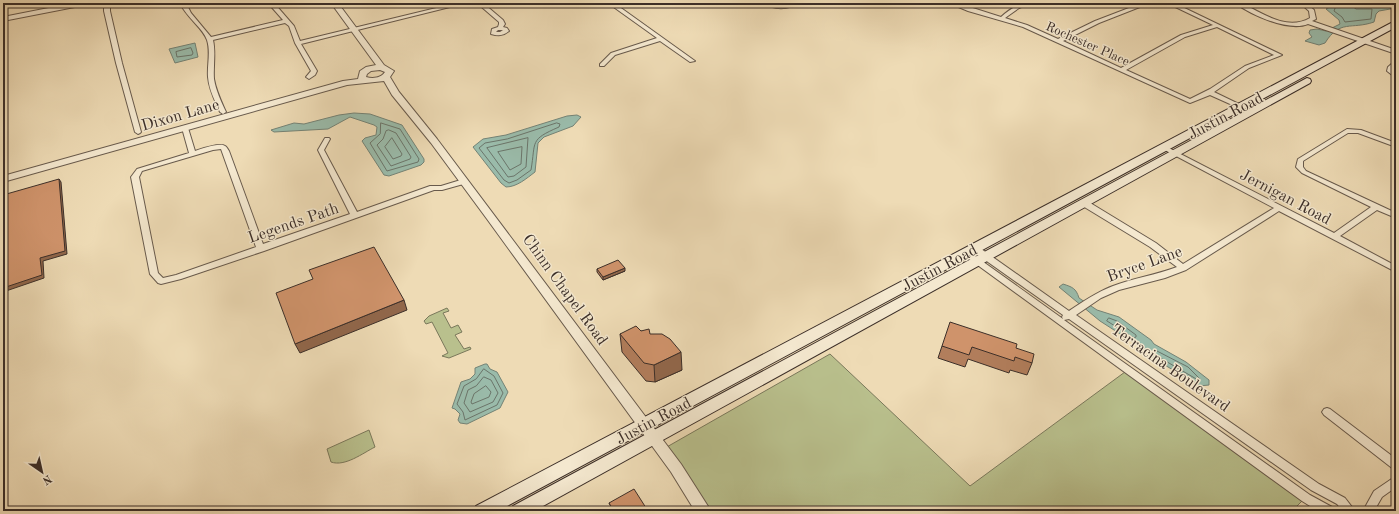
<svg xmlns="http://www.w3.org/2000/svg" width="1399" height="514" font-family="'Old Standard TT',serif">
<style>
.green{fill:#b9c08d;stroke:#7a785b}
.water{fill:#9abbaa;stroke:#748376}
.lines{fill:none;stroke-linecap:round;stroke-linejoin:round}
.shore{stroke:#6b756a;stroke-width:1}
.minor-casing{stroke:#685a4c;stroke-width:2}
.tertiary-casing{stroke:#685a4c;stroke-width:2}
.secondary-casing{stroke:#3c2f29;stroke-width:2}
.minor{fill:#f4e8cf;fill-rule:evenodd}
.tertiary{fill:#f4e8cf;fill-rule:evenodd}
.secondary{fill:#f4e8cf;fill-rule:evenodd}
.wall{fill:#b27e5c;stroke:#3c2f29}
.shaded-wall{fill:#91674b;stroke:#3c2f29}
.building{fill:#cf936b;stroke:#3c2f29}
.labels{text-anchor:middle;stroke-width:3;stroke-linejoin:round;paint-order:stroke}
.far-street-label{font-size:13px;fill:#3c2f29;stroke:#f4e8cf}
.street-label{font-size:16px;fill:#3c2f29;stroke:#f4e8cf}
</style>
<rect width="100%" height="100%" fill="#eedbb5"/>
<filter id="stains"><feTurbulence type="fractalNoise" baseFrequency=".005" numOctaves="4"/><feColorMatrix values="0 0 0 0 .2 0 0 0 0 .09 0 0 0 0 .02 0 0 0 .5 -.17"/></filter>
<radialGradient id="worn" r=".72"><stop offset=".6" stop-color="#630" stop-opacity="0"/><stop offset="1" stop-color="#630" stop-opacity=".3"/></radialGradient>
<path class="green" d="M 447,308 L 449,311 L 443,313 L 451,328 L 458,325 L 462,332 L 455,335 L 464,349 L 470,347 L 471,349 L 449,358 L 442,356 L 448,353 L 432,322 L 426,324 L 424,321 L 429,316 Z
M 830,354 L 970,486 L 1129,369 L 1307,496 L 1292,511 L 712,511 L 665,448 Z
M 369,430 L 375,447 C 363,453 345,467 331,462 L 327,449 Z"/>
<path class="water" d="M 1373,3 L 1392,3 L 1396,5 L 1396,8 L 1379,11 L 1376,14 L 1374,22 C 1351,30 1340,19 1325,43 L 1319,45 L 1305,41 L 1312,37 L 1309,33 L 1310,30 L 1317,29 L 1326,31 L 1340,24 L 1339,20 L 1326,9 C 1337,0 1360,10 1373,3 Z
M 195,43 L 198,57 L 175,63 L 169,49 Z
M 354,113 L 370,114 L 402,125 L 424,159 L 424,162 L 421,165 L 389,176 L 384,175 L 362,141 L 365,138 L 376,135 L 377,127 L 374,125 L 350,117 L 328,129 L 274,132 L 271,130 L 294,123 L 304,124 L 339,115 Z
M 577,115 L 581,117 L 573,126 L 544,137 L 538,143 L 535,172 C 527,178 517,187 506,187 L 501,183 L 473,147 L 483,139 L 506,135 L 567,116 Z
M 1063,284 C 1072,287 1076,288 1079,298 L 1097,310 L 1119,317 L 1151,340 L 1154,344 L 1186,362 L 1209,380 L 1209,385 L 1199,386 L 1155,359 L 1142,348 L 1100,321 L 1059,287 Z
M 485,364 L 487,364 L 490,369 L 497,372 L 508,392 L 500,408 L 467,424 L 460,423 L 458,420 L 460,414 L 455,409 L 452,408 L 461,382 L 470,379 L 475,374 L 475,368 Z"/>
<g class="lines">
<path class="shore" d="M 1337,3 L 1334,11 L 1342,17 L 1345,22 L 1371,19 L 1372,9 L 1356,9 L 1352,6 L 1352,3
M 191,48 L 193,53 L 192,55 L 177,57 L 176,52 Z
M 381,123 L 400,129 L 419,159 L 418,162 L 387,171 L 370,143 L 380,134 Z
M 557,123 L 560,124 L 559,127 C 529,140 536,141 531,170 L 517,180 L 509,183 L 504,180 L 479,148 L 485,143 L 507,139 Z
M 389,130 L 396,133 L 411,157 L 410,159 L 391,166 L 377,145 L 383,139 L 386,131 Z
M 392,138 L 402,154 L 401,156 L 393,159 L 385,147 Z
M 528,138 L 526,167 L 514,176 L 508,177 L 487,148 Z
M 522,147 L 521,164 L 510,170 L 498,152 Z
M 1109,318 L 1117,321 L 1136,335 L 1136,337 L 1134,338 L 1107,321 Z
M 1155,350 L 1188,367 L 1200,379 L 1198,380 L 1157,356 L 1154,353 Z
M 484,369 L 494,376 L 503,393 L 497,405 L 465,420 L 463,412 L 457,404 L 464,386 L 476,379 Z
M 484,377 L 491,380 L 498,393 L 493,402 L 470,412 L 464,403 L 468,390 L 476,386 Z
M 486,386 L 491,392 L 489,397 L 472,404 L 471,402 L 474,394 Z"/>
<defs>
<path id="minor" d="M 104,3 L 110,3 L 110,11 L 122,63 L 141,132 L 140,133 L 138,134 L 135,132 L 116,63 L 104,11 Z
M 180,3 L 186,3 L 191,13 L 211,37 L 283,20 L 268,3 L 274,3 L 294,26 L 300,41 L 457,3 L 466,3 L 301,44 L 317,71 L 315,75 L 309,79 L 306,77 L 311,71 L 295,43 L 289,26 L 285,23 L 213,40 C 216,53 213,66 214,79 C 216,91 221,101 226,112 L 223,114 L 220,112 C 215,101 209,90 208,77 C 207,65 211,52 207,40 C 203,28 187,18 180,3 Z
M 477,3 L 483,3 L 503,20 L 505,24 L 503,27 L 507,28 L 509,31 C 503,36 498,36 491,34 L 492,29 L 498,27 L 499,24 L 499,22 ZM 498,30 L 503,30 L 500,32 L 496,32 Z
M 608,3 L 614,3 L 695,61 L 690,62 L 660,41 L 615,55 L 604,66 L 600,66 L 600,64 L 611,53 L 657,38 Z
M 763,3 L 781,5 L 799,3 C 789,10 773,10 763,3 Z
M 949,3 L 957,3 L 1001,17 C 1010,9 1018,3 1031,3 L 1019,8 L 1005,18 L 1027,25 L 1058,39 L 1095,21 L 1142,3 L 1150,3 L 1099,23 L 1063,41 L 1121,68 L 1181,35 L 1213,25 L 1167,3 L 1174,3 L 1282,55 L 1249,68 L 1214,92 L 1243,106 L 1243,108 L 1239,108 L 1210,95 L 1190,103 L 1023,27 L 968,11 ZM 1217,27 L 1274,55 L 1245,66 L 1210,89 L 1190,99 L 1126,70 L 1185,37 Z
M 1235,3 L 1242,3 C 1263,14 1287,31 1310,18 L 1309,11 L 1300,3 L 1306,3 L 1314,10 L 1316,19 L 1312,21 L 1396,50 L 1396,54 L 1308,24 C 1289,32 1251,15 1235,3 Z
M 1396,60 L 1396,65 L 1393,68 L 1393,70 L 1396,73 L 1396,78 L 1387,71 L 1388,67 Z
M 185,126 L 188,128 L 195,151 C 201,149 220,142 225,146 C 226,146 229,151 229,151 L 263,244 L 350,214 L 318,150 L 325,138 L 329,138 L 330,139 L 324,150 L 357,212 L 430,186 L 441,186 L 464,179 L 468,181 L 467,183 L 442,190 L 434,190 L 264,251 L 181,279 L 161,284 L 158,283 L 150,274 L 131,177 L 137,169 L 189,153 L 182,128 ZM 221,149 L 256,247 L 176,275 L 163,278 L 158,273 L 139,177 L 142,171 L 213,150 Z
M 1347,129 L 1361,130 L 1396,143 L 1396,147 L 1358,133 L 1348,133 L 1303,161 L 1303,167 L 1306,171 L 1396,213 L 1396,218 L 1377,210 L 1340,236 L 1396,266 L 1396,272 L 1279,211 L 1186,270 L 1165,278 L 1119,290 L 1101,298 L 1076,315 L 1319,484 L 1345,498 L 1355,511 L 1343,511 L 1337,504 L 1311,490 L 1069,319 L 1064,320 L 1310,495 L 1332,507 L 1333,511 L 1318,511 L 1302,501 L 961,253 L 965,250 L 968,251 L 1063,319 L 1062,317 L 1063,315 L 971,250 L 970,248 L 971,246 L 977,246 L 1069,311 C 1084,301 1097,292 1113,286 C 1134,278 1156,275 1177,267 L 1150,247 L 1081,205 L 1080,203 L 1081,201 L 1087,201 L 1156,243 L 1183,264 L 1274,208 L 1161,148 L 1160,147 L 1163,145 L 1334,233 L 1371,207 L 1302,173 L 1296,167 L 1298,159 Z
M 1327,408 L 1330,409 L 1396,459 L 1396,470 L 1392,468 L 1324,415 L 1322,412 L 1324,409 Z
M 1396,476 L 1396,487 L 1382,497 L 1374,511 L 1363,511 L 1374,491 Z"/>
<path id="tertiary" d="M 74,3 L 88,3 L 85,5 L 3,21 L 3,17 Z
M 331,3 L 338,3 L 384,65 L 394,71 L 390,77 L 399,92 L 437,139 L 681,464 L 711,511 L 695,511 L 671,472 L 487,219 L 431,143 L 392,95 L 384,81 L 347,85 L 3,182 L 3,176 L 343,81 L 358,79 L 360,71 L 366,67 L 376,65 ZM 380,70 L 385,72 C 381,78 373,79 366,77 L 367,74 L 371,71 Z"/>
<path id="secondary" d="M 1393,22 L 1396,22 L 1396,27 L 498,511 L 474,511 L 476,506 Z
M 1307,78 L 1310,79 L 1311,81 L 1310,83 L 534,511 L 511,511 L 513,506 Z"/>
</defs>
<use href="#minor" class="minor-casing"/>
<use href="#tertiary" class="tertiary-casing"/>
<use href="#secondary" class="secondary-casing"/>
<use href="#minor" class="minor"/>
<use href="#tertiary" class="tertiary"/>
<use href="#secondary" class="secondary"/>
</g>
<path class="wall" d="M 597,269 L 625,271 L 603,280 L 597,272 Z
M 641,331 L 650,334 L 682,370 L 655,382 L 646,381 L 622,352 L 620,334 Z
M 942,346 L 1016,348 L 1032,363 L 1027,375 L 1010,370 L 1009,373 L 968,359 L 965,367 L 938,358 Z
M 609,503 L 648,511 L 613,511 Z"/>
<path class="shaded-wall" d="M 59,179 L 61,182 L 67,254 L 43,261 L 44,278 L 3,292 L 3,288 L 40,258 Z
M 625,268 L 625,271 L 603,280 L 603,277 Z
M 404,300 L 407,310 L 300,353 L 295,344 Z
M 681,352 L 682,370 L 655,382 L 654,365 Z"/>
<path class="building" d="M 59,179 L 65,251 L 40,258 L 42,275 L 3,288 L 3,195 Z
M 374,247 L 404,300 L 295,344 L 276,293 L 313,279 L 309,270 Z
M 618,260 L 625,268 L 603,277 L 597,269 Z
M 950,322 L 1017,344 L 1016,348 L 1034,354 L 1032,363 L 1015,357 L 1014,361 L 972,347 L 969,355 L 942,346 Z
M 636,326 L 641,331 L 649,329 L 650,334 L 662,334 L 670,339 L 681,352 L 654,365 L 644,363 L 620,334 Z
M 634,489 L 648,511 L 614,511 L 609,503 Z"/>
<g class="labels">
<g class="far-street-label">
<text transform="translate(1088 43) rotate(24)" y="5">Rochester Place</text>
</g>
<g class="street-label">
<text transform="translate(180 114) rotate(-16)" y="6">Dixon Lane</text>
<text transform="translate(1225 115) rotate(-28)" y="6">Justin Road</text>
<text transform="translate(1286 196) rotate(28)" y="6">Jernigan Road</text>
<text transform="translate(293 222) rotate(-19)" y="6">Legends Path</text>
<text transform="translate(1144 263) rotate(-20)" y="6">Bryce Lane</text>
<text transform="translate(939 267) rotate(-28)" y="6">Justin Road</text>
<text transform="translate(566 289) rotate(54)" y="6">Chinn Chapel Road</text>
<text transform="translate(1171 367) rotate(35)" y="6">Terracina Boulevard</text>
<text transform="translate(653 420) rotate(-28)" y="6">Justin Road</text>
</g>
</g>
<rect width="1399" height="514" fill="none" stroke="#eedbb5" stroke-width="16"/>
<rect x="4" y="4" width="1391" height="506" fill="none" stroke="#3c2f29" stroke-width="2"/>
<rect x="8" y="8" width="1383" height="498" fill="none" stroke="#3c2f29"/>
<g transform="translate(42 472) rotate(146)" stroke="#f4e8cf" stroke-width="3" paint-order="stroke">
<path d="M0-3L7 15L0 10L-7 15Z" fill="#3c2f29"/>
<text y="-6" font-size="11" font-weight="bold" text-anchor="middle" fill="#3c2f29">N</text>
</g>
<rect width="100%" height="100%" filter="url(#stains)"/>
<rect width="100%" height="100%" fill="url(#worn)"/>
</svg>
